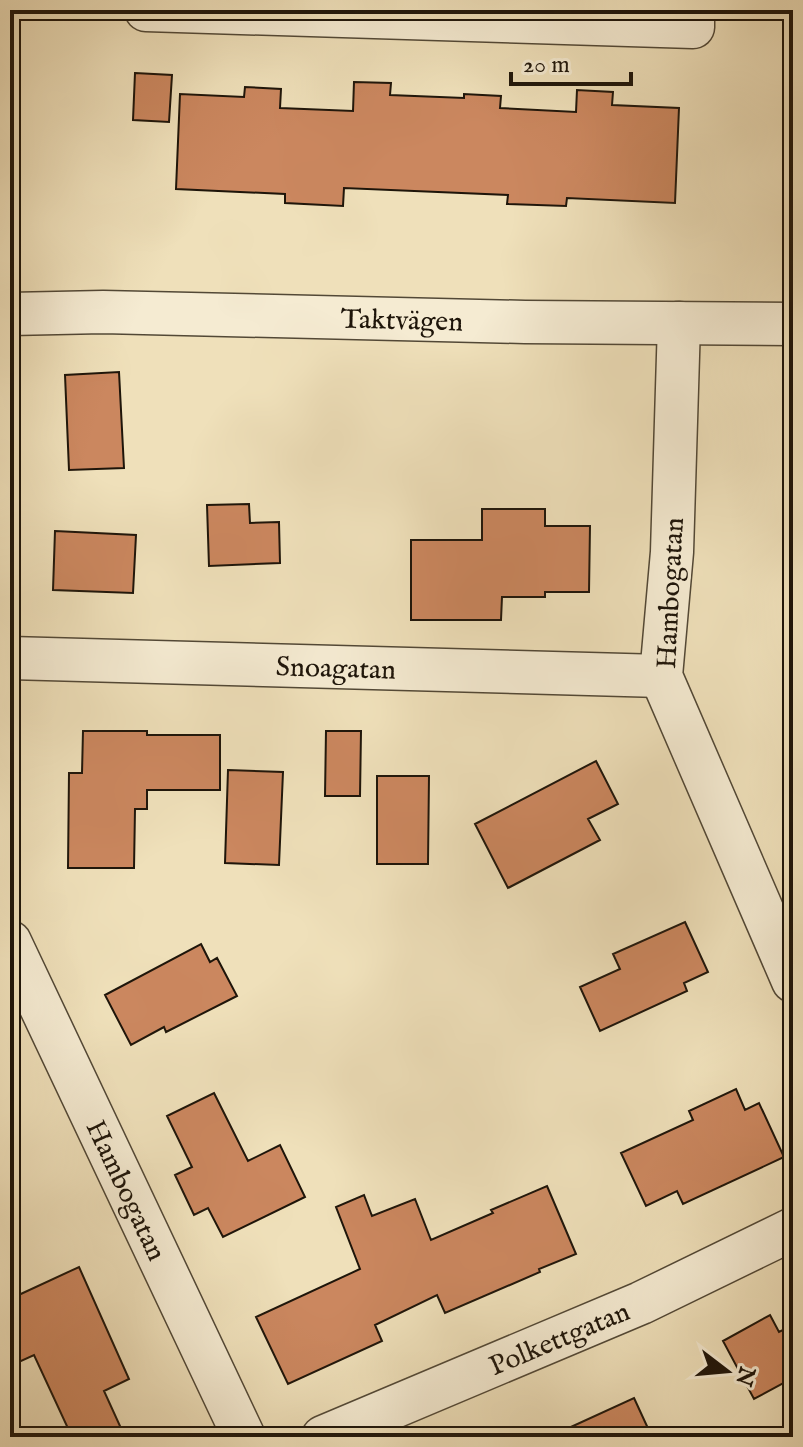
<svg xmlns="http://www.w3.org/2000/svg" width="803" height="1447" font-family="'IM FELL English',serif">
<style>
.building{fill:#cb875f;stroke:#1e150a;stroke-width:2}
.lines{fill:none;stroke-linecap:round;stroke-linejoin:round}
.minor-casing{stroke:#524836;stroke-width:45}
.minor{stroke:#f5ebd2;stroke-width:42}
.labels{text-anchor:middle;stroke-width:6;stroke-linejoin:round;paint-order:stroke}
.street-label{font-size:28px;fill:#1e150a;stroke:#f5ebd2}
</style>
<rect width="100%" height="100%" fill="#efe0ba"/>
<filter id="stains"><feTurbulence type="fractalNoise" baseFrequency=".0025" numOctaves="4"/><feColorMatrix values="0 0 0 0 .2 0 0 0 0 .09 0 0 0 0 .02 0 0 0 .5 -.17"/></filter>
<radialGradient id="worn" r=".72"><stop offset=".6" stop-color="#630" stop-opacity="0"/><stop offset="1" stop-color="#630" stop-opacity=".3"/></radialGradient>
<path class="building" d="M 135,73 L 172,75 L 169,122 L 133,120 Z
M 354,82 L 391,83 L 390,95 L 464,98 L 464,94 L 501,96 L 500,108 L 576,112 L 577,90 L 613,92 L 612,105 L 679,108 L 675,203 L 567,198 L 566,206 L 507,204 L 508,195 L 344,188 L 343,206 L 285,203 L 285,194 L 176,189 L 180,94 L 244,97 L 245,87 L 281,89 L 280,108 L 353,111 Z
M 119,372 L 124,468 L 69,470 L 65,375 Z
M 249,504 L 250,523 L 279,522 L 280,563 L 209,566 L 207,505 Z
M 482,509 L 545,509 L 545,526 L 590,526 L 589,592 L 545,592 L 545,597 L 502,597 L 501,620 L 411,620 L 411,540 L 482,540 Z
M 55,531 L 136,535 L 133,593 L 53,590 Z
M 83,731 L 147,731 L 147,735 L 220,735 L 220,790 L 147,790 L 147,809 L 135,809 L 134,868 L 68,868 L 69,773 L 82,773 Z
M 326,731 L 361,731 L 360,796 L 325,796 Z
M 596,761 L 618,804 L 588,819 L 600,840 L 508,888 L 475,824 Z
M 228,770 L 283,772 L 279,865 L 225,863 Z
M 377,776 L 429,776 L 428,864 L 377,864 Z
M 685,922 L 708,972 L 684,983 L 687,991 L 600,1031 L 580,987 L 620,969 L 613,954 Z
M 201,944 L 210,962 L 217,958 L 237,996 L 166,1032 L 164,1027 L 131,1045 L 105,995 Z
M 736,1089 L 745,1110 L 759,1103 L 784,1157 L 683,1204 L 677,1191 L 646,1206 L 621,1153 L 693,1120 L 689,1111 Z
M 214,1093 L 248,1161 L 280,1145 L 305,1197 L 223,1237 L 208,1208 L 194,1215 L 175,1175 L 192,1167 L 167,1116 Z
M 547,1186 L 576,1254 L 539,1269 L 540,1272 L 445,1313 L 437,1295 L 375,1325 L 382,1341 L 288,1384 L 256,1317 L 360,1269 L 336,1207 L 364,1195 L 372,1216 L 415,1199 L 431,1240 L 493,1213 L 491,1210 Z
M 79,1267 L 129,1379 L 104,1391 L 125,1437 L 72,1437 L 34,1355 L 10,1366 L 10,1299 Z
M 770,1315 L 779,1332 L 793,1325 L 793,1378 L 754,1399 L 723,1341 Z
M 634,1398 L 652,1437 L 549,1437 Z"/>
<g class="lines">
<defs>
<g id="minor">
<path d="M 146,10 L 693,27 L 693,10"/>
<path id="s1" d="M 10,314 L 103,312 L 525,322 L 793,324"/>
<path d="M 679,323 L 672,552 L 661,676 L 793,981"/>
<path id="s2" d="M 10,658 L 661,676"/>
<path id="s3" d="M 10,942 L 244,1437"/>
<path id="s4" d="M 323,1437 L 641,1303 L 793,1229"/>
</g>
</defs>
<use href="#minor" class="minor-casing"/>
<use href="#minor" class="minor"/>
</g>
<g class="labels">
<g class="street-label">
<text dy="10" stroke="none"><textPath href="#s1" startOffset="392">Taktvägen</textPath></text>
<text transform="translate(669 593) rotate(-87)" y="10">Hambogatan</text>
<text dy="10" stroke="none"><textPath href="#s2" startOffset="326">Snoagatan</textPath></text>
<text dy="10" stroke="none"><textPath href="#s3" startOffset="274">Hambogatan</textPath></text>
<text dy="10" stroke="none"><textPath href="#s4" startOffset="256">Polkettgatan</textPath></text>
</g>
</g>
<rect width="803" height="1447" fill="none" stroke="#efe0ba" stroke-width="40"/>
<rect x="12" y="12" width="779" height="1423" fill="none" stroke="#1e150a" stroke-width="4"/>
<rect x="20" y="20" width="763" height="1407" fill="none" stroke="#1e150a" stroke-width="2"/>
<g transform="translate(727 1371) rotate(106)" stroke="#f5ebd2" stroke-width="6" paint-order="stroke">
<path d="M0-6L14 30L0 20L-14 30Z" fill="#1e150a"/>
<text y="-12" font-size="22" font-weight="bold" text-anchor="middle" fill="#1e150a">N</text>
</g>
<path d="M511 72v12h120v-12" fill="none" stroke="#1e150a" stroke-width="4"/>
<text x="523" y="72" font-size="24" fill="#1e150a" stroke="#f5ebd2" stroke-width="6" paint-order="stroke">20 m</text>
<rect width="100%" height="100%" filter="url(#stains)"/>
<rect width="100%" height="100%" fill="url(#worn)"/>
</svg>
